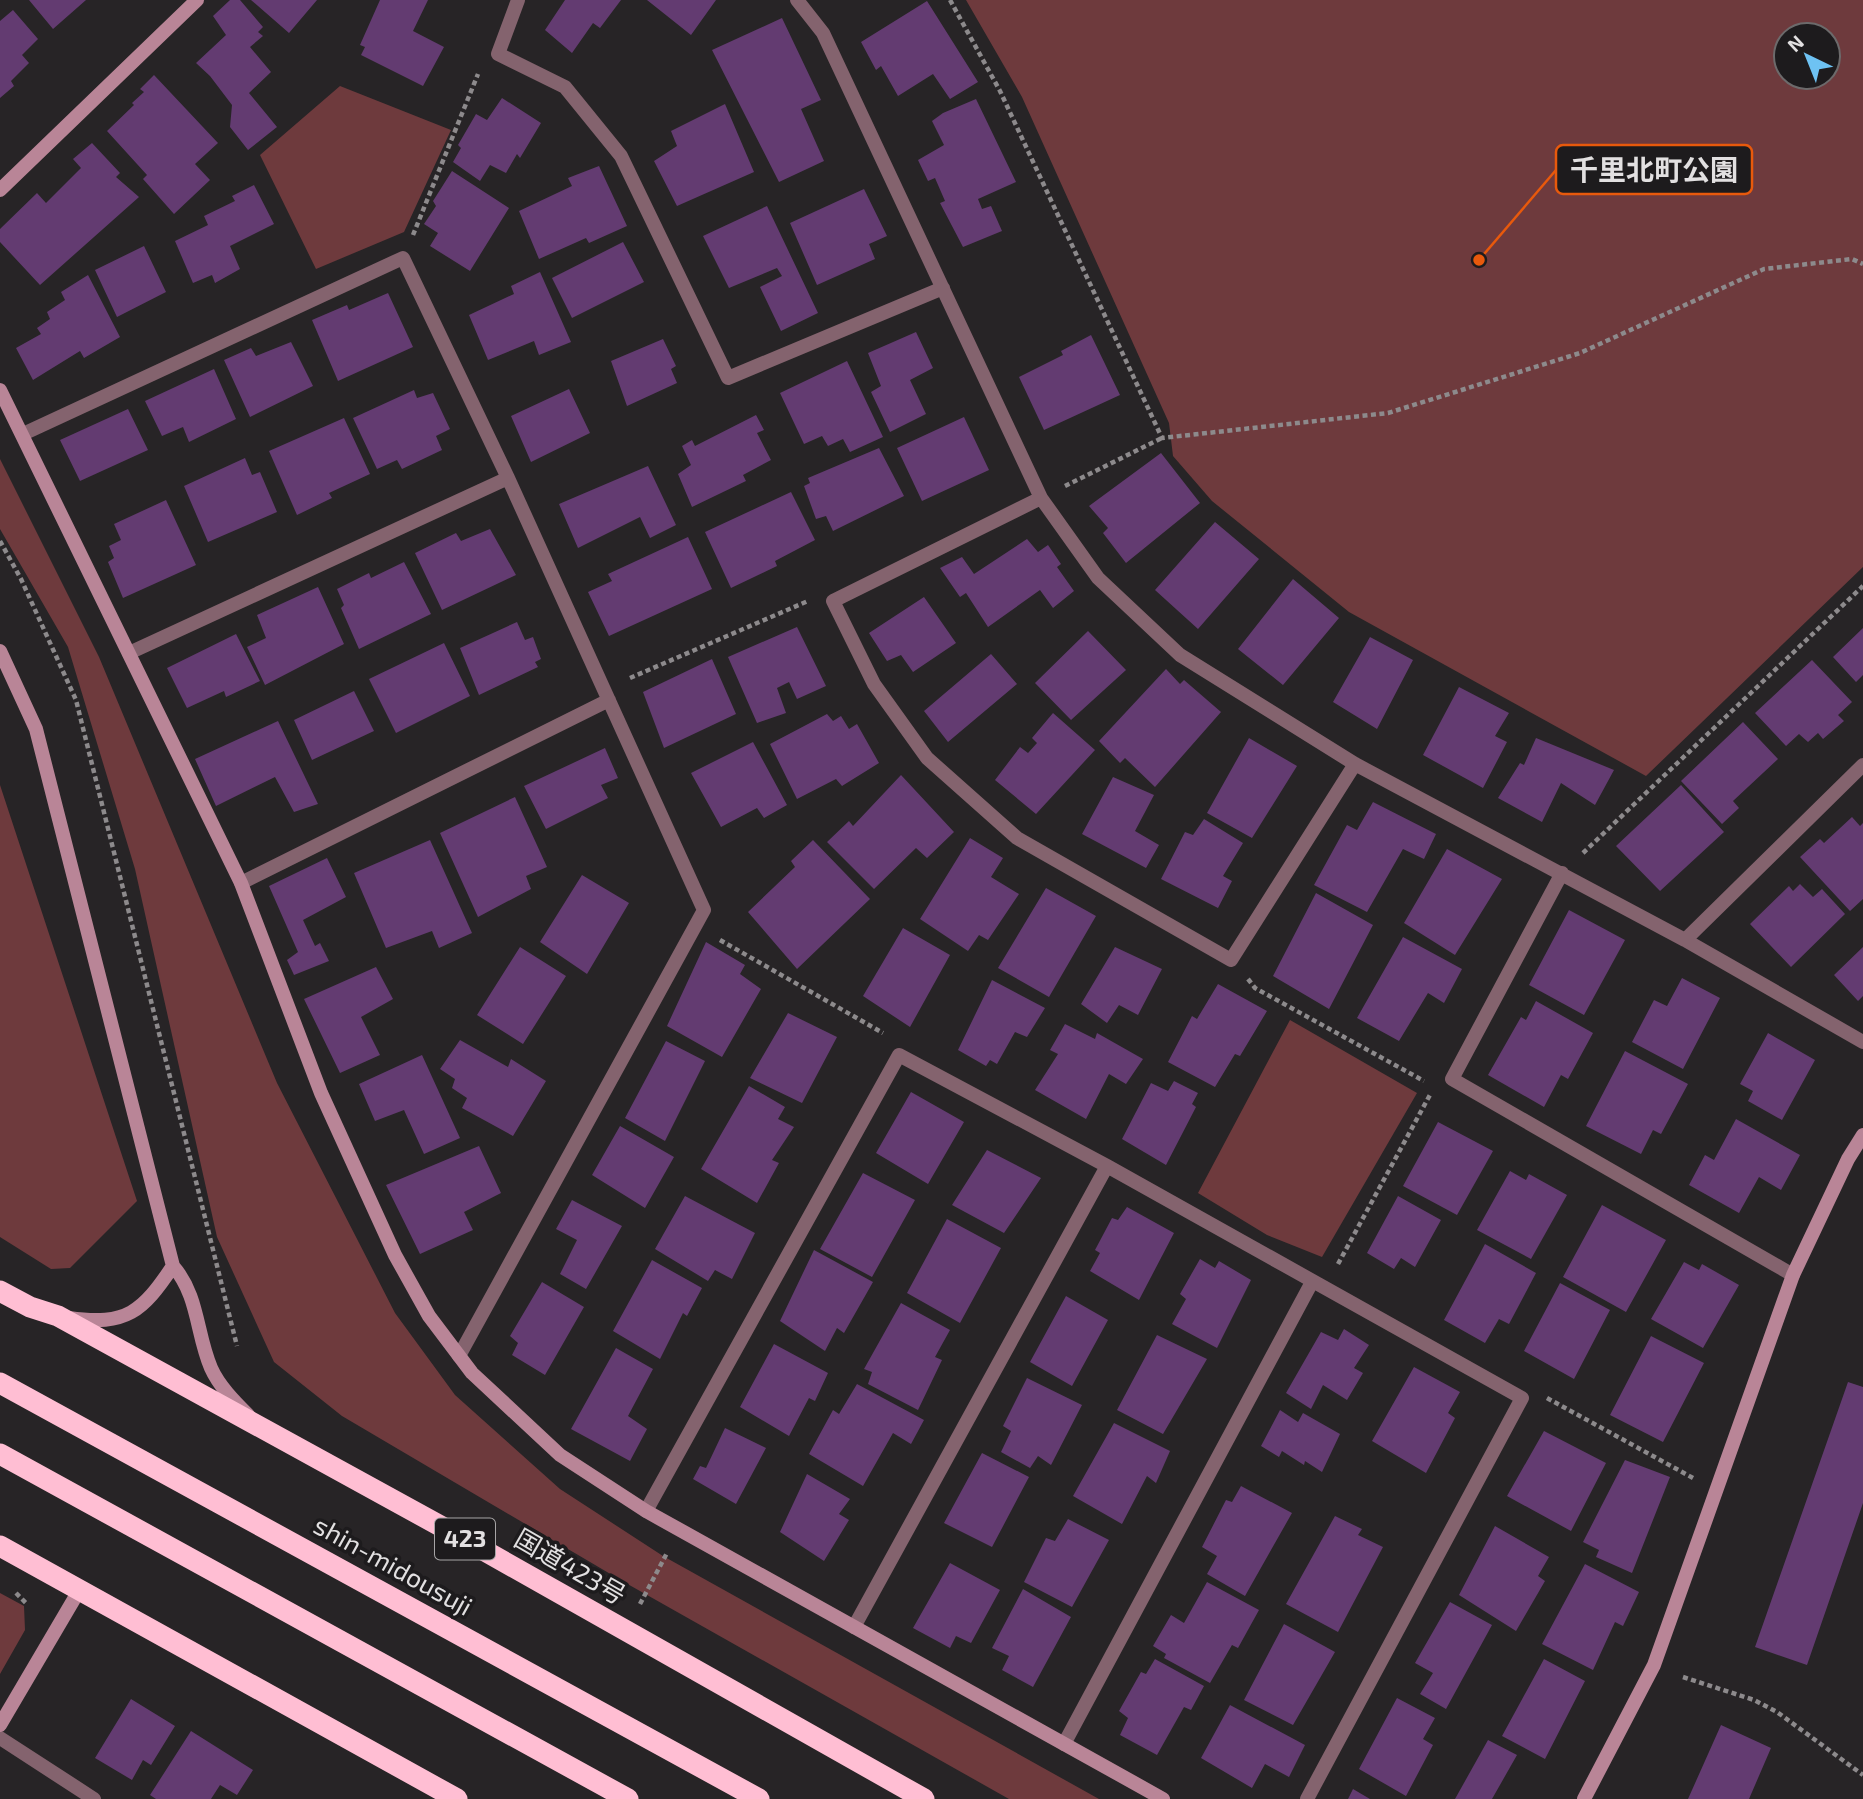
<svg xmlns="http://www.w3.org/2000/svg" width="1863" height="1799" font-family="'Exo 2','Noto Sans JP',sans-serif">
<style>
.green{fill:#6e3a3d;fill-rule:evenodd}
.building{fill:#633b71}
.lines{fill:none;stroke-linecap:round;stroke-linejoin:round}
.path{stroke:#8d8a8c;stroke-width:4.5;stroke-dasharray:5 3.5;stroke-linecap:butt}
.street{stroke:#84636e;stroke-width:14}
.secondary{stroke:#b98597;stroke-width:14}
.highway{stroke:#ffbed3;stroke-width:21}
.labels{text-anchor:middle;stroke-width:7;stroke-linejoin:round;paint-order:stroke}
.shield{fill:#1d1b1d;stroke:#a7a5a6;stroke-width:2}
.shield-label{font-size:24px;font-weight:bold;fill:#e2e0e1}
.street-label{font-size:26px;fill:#e2e0e1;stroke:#1d1b1d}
.leader{fill:none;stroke:#e8590c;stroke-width:2.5}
.callout-dot{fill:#e8590c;stroke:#1d1b1d;stroke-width:2.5}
.callout{fill:#1d1b1d;stroke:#e8590c;stroke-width:2.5}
.callout-label{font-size:28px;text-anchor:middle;font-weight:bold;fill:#e2e0e1}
</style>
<rect width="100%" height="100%" fill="#272426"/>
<path class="green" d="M 966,0 L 1863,0 L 1863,567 L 1646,776 L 1349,612 L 1212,501 L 1173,456 L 1169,423 L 1022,97 ZM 1786,35 L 1828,35 L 1828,77 L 1786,77 Z
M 340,86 L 451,130 L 404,232 L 316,269 L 260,155 Z
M 0,459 L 99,657 L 277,1083 L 395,1313 L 455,1395 L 560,1489 L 663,1556 L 1099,1799 L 1009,1799 L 624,1582 L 342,1416 L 274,1362 L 217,1237 L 135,869 L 68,647 L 0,529 Z
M 0,785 L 137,1201 L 70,1268 L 51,1269 L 0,1237 Z
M 1290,1020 L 1417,1093 L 1322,1257 L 1267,1235 L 1198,1193 Z
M 0,1593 L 24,1606 L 25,1630 L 0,1674 Z"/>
<path class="building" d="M 29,0 L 86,0 L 53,29 Z
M 230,0 L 240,0 L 263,27 L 258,32 L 263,36 L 250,47 L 271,72 L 249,93 L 277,127 L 248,150 L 230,127 L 232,105 L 210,76 L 196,63 L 226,35 L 213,16 Z
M 251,0 L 317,0 L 289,33 Z
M 380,0 L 428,0 L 413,31 L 444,47 L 423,86 L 361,55 L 365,47 L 360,45 Z
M 565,0 L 621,0 L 600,28 L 593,23 L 572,53 L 545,30 Z
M 647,0 L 716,0 L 691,35 Z
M 927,1 L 978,82 L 950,99 L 933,74 L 898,96 L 881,66 L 876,70 L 861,42 Z
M 13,10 L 38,39 L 22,55 L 29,63 L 11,81 L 14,86 L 0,98 L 0,21 Z
M 782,18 L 821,100 L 801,109 L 824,161 L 779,182 L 712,50 Z
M 154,75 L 218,143 L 195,164 L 210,180 L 174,214 L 143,179 L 147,175 L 107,131 L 134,105 L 132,103 L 144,92 L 140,89 Z
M 502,98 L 541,123 L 520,158 L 517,154 L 506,173 L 490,165 L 480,181 L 453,162 L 461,148 L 458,145 L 476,114 L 487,120 Z
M 976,99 L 1016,182 L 978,199 L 982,209 L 991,206 L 1002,231 L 963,247 L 940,203 L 945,201 L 935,178 L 928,181 L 918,160 L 944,145 L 932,121 L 943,113 Z
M 725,104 L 754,172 L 677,206 L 654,161 L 677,146 L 671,131 Z
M 92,143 L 120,173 L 116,177 L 139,197 L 40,285 L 0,242 L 0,229 L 37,193 L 46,203 L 81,168 L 73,159 Z
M 599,166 L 627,226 L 589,243 L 586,238 L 539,259 L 519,211 L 572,186 L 568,178 Z
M 452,171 L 509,208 L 470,271 L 430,246 L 438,233 L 424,224 L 436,206 L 433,201 Z
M 254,185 L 274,224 L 230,246 L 240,269 L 215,283 L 212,275 L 193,283 L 175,241 L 208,225 L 204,216 L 235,201 L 232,196 Z
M 864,189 L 887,236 L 869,244 L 875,259 L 817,285 L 790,223 Z
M 767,206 L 818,313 L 781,331 L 760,287 L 782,276 L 777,268 L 729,288 L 703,236 Z
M 623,242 L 644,282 L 572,318 L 552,278 Z
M 144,246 L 166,292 L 117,317 L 95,270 Z
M 540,272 L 571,342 L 539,355 L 534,341 L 488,360 L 469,315 L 514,294 L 511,286 Z
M 88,275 L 120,337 L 84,358 L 80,351 L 33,380 L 16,348 L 41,334 L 37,328 L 50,319 L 47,312 L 65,300 L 61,292 Z
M 388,293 L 413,347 L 338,381 L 312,320 L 347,305 L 349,310 Z
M 916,332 L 933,368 L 910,380 L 926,414 L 890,432 L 871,392 L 881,386 L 868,353 Z
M 1091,335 L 1120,395 L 1044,430 L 1019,377 L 1063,355 L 1061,351 Z
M 663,339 L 676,366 L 671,369 L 677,383 L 627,406 L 611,361 Z
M 291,342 L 313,386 L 250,417 L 224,360 L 251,348 L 256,356 Z
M 847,361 L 883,437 L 850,452 L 843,439 L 828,446 L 822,436 L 804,444 L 780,393 Z
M 214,369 L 236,419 L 189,442 L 183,427 L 162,436 L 145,401 Z
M 569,389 L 590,433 L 531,462 L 511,416 Z
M 414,390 L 417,398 L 433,393 L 450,429 L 436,436 L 442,450 L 402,469 L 397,460 L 377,469 L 353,418 Z
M 128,409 L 148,450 L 80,481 L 60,440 Z
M 756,415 L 764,430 L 757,433 L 771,460 L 743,475 L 746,481 L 692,507 L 678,474 L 691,465 L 682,446 L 692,440 L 695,446 Z
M 964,417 L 989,470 L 922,501 L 897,448 Z
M 344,418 L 370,474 L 329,493 L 332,498 L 297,515 L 269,451 Z
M 879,448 L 904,496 L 833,531 L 826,516 L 816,519 L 804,486 L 810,483 L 808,478 Z
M 1161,453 L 1200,503 L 1126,563 L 1103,533 L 1108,528 L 1089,506 Z
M 245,458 L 252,475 L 260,472 L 277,512 L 208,542 L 184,486 Z
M 648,466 L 676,525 L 650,538 L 640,517 L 578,548 L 559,504 Z
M 791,492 L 815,540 L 775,561 L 777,566 L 731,588 L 705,532 Z
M 166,500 L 196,565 L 123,598 L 108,562 L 114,558 L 109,546 L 121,540 L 114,524 Z
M 1215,522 L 1259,559 L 1198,629 L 1155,590 Z
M 490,529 L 516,575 L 442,610 L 415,553 L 456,533 L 461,541 Z
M 688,537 L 712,589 L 609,636 L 588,592 L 612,581 L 608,574 Z
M 1027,539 L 1038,552 L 1048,545 L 1061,564 L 1057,567 L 1074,591 L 1053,608 L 1040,590 L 988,627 L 966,593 L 960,597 L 940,568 L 962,557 L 974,574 Z
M 404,562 L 431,614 L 359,649 L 341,608 L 344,605 L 337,589 L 369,573 L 371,578 Z
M 1293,579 L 1339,618 L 1283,685 L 1238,649 Z
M 318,587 L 344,644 L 265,685 L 247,647 L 266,638 L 257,615 Z
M 924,597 L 956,643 L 913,672 L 901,655 L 887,661 L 869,633 Z
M 517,622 L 525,640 L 533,637 L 541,659 L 535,662 L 538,667 L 479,695 L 460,648 Z
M 797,627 L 826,686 L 797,699 L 789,682 L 777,688 L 786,713 L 757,723 L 728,657 Z
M 1863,628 L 1863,675 L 1856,682 L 1833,657 Z
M 1088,631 L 1126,670 L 1071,720 L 1035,683 Z
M 236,634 L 260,681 L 226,697 L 224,691 L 187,708 L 167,668 Z
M 1370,637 L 1413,660 L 1377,729 L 1333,702 Z
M 444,643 L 470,696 L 396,733 L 369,679 Z
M 991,654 L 1017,684 L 948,742 L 924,711 Z
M 712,659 L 736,714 L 664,748 L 643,692 Z
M 1812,660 L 1852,702 L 1838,715 L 1844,721 L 1823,739 L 1818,733 L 1808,742 L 1799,734 L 1786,746 L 1755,713 Z
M 1166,669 L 1180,684 L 1184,680 L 1221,712 L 1155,787 L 1125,758 L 1120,763 L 1099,741 Z
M 1459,687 L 1509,713 L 1495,736 L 1507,742 L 1483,788 L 1423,755 Z
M 354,691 L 374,731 L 312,760 L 294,720 Z
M 1053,713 L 1095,750 L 1036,814 L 995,780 L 1020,747 L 1028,753 L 1037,743 L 1032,738 Z
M 827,714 L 833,721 L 841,716 L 849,729 L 857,724 L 879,763 L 842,786 L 836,779 L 797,799 L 770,744 Z
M 278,721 L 318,804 L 294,812 L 275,777 L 216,806 L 195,759 Z
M 1743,722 L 1778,759 L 1733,801 L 1739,808 L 1722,824 L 1681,781 Z
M 1249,738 L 1297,766 L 1252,838 L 1207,813 Z
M 1536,738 L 1614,770 L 1595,805 L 1561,783 L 1542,822 L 1498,798 L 1520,763 L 1524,765 Z
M 753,742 L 787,805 L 764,818 L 757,808 L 721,827 L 691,773 Z
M 605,748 L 618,778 L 601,785 L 608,798 L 546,829 L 524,786 Z
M 901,775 L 954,832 L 927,858 L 916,848 L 874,889 L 827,842 L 849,821 L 853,826 Z
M 1113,777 L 1154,795 L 1135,831 L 1159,845 L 1146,868 L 1082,834 Z
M 1681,785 L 1724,832 L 1660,891 L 1616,846 Z
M 515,797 L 547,867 L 526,876 L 531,889 L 478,917 L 440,833 Z
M 1373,802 L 1436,834 L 1424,859 L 1403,849 L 1367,912 L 1314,885 L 1347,825 L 1357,830 Z
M 1852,817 L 1860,826 L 1863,823 L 1863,899 L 1850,911 L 1800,857 L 1820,839 L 1824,843 Z
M 1204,819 L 1243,843 L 1223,876 L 1232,881 L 1218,908 L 1161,879 L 1185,832 L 1193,835 Z
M 970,838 L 1003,858 L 991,877 L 1019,894 L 988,940 L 979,935 L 968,951 L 920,919 Z
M 430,840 L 472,933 L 439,948 L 432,931 L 386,948 L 354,873 Z
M 813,840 L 870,899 L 797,969 L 748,912 L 795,867 L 791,861 Z
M 1447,849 L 1502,879 L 1455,955 L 1404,923 Z
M 327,858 L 346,897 L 303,920 L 315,946 L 320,943 L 329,961 L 294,975 L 287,960 L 298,952 L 269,886 Z
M 582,875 L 629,903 L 587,974 L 540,942 Z
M 1800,884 L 1813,897 L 1822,889 L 1845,914 L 1791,967 L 1750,924 L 1789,886 L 1793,891 Z
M 1046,888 L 1096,916 L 1049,997 L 998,968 Z
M 1316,893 L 1373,925 L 1329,1009 L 1273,976 Z
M 1569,910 L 1625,940 L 1584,1015 L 1529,985 Z
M 903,928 L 950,955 L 910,1027 L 863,996 Z
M 1403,937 L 1462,969 L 1444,1003 L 1428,993 L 1399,1041 L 1357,1018 Z
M 706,942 L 745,965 L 740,974 L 761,989 L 722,1057 L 667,1026 Z
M 520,947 L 566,976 L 523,1044 L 477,1015 Z
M 1115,947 L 1162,969 L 1138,1015 L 1119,1005 L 1107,1023 L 1081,1004 Z
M 1863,947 L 1863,996 L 1858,1001 L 1834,975 Z
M 376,967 L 393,999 L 361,1017 L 380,1055 L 340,1073 L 304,999 Z
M 1682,978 L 1720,998 L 1683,1069 L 1632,1042 L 1654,1000 L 1667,1006 Z
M 992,980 L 1045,1008 L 1027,1037 L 1015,1032 L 997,1064 L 990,1060 L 986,1066 L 958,1050 Z
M 1218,984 L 1267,1011 L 1240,1056 L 1235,1054 L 1215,1087 L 1168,1062 L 1192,1016 L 1197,1019 Z
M 1536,1001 L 1593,1033 L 1568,1079 L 1561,1075 L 1544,1107 L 1488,1075 L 1521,1017 L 1526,1020 Z
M 788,1013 L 837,1037 L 802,1103 L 750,1078 Z
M 1065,1024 L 1095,1039 L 1097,1033 L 1143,1059 L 1126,1084 L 1109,1074 L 1086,1119 L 1035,1090 L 1058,1054 L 1050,1050 Z
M 1768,1033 L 1815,1060 L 1782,1120 L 1748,1101 L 1753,1091 L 1740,1084 Z
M 460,1040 L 508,1067 L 511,1059 L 546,1081 L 513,1136 L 462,1108 L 467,1098 L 452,1088 L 455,1079 L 440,1069 Z
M 666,1041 L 705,1061 L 665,1141 L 625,1118 Z
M 1625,1051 L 1688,1084 L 1661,1134 L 1653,1130 L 1641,1154 L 1586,1126 Z
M 422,1055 L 460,1138 L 424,1154 L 404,1110 L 375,1121 L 359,1084 Z
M 1174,1081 L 1198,1093 L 1192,1104 L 1196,1107 L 1166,1165 L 1122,1139 L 1151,1083 L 1168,1091 Z
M 749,1086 L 785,1107 L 778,1119 L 794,1127 L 772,1160 L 779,1163 L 757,1203 L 701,1169 Z
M 911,1092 L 964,1122 L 928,1184 L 876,1153 Z
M 1736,1119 L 1800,1155 L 1781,1190 L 1759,1177 L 1739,1213 L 1689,1185 L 1705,1155 L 1714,1160 Z
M 1438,1122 L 1493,1151 L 1457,1215 L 1403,1186 Z
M 620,1126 L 674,1157 L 645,1208 L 592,1175 Z
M 479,1146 L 501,1193 L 464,1212 L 473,1230 L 420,1254 L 386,1185 Z
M 987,1150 L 1041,1178 L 1004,1233 L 952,1205 Z
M 1510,1171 L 1526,1180 L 1529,1174 L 1567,1195 L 1531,1259 L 1477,1230 Z
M 863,1173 L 915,1200 L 872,1277 L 820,1249 Z
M 685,1196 L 755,1233 L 732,1279 L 715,1270 L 708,1281 L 655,1249 Z
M 1398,1196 L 1441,1220 L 1415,1267 L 1401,1258 L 1394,1269 L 1367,1253 Z
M 572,1200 L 622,1226 L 586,1289 L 560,1274 L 577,1240 L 556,1229 Z
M 1602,1205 L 1666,1240 L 1626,1312 L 1563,1277 Z
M 1127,1207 L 1174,1233 L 1139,1300 L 1090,1271 L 1100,1253 L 1095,1250 L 1112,1218 L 1118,1220 Z
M 947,1219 L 1001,1248 L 960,1323 L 907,1293 Z
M 1485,1244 L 1536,1273 L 1509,1324 L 1499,1319 L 1485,1343 L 1444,1320 Z
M 814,1250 L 873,1282 L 844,1333 L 837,1328 L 825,1351 L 780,1321 Z
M 1200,1259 L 1215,1268 L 1219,1261 L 1251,1280 L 1217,1348 L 1172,1324 L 1186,1299 L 1180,1294 Z
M 652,1260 L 702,1288 L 687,1316 L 683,1313 L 660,1359 L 613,1331 Z
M 1684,1262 L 1699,1270 L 1702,1264 L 1739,1285 L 1703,1348 L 1651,1319 Z
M 542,1282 L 584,1307 L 545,1375 L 512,1355 L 518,1343 L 510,1336 Z
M 1560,1283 L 1610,1310 L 1574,1379 L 1524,1351 Z
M 1066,1296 L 1108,1320 L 1072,1386 L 1030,1362 Z
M 901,1303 L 950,1330 L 935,1357 L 942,1360 L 918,1410 L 868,1384 L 872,1372 L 864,1369 Z
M 1344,1329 L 1369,1345 L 1354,1368 L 1363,1373 L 1347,1400 L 1323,1385 L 1311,1409 L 1286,1393 L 1321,1332 L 1338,1340 Z
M 1157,1335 L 1207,1359 L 1163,1434 L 1117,1410 Z
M 1651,1336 L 1704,1363 L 1663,1442 L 1610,1415 Z
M 774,1344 L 828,1373 L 815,1401 L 809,1398 L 789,1436 L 740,1407 Z
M 616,1348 L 653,1369 L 628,1416 L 647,1429 L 630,1461 L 571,1429 Z
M 1414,1367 L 1460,1392 L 1448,1413 L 1455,1418 L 1426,1473 L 1372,1441 Z
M 1027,1378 L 1082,1405 L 1051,1465 L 1038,1456 L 1030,1468 L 1001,1452 L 1011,1431 L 1003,1426 Z
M 1848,1382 L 1863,1387 L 1863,1503 L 1807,1665 L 1755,1647 Z
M 857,1384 L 924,1420 L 911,1444 L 893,1433 L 863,1486 L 809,1454 L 833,1410 L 839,1414 Z
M 1280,1410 L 1298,1422 L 1303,1413 L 1340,1434 L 1322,1472 L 1305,1461 L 1304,1465 L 1282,1451 L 1279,1457 L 1261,1446 Z
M 1114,1423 L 1170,1451 L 1156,1483 L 1147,1476 L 1122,1524 L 1073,1496 Z
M 725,1428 L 766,1448 L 736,1504 L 693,1479 L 700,1466 L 706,1468 Z
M 1544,1431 L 1606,1463 L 1571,1531 L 1507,1496 Z
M 982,1453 L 1029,1477 L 992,1547 L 944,1523 Z
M 1625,1460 L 1670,1477 L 1632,1573 L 1596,1557 L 1599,1550 L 1583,1542 Z
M 807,1474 L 850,1499 L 839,1514 L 849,1520 L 824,1561 L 780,1532 Z
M 1241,1486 L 1292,1513 L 1245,1596 L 1207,1574 L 1217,1556 L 1202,1547 L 1226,1500 L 1232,1502 Z
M 1335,1516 L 1362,1529 L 1358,1535 L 1383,1547 L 1338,1632 L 1286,1604 Z
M 1068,1519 L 1109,1540 L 1072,1607 L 1024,1582 L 1046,1538 L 1055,1541 Z
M 1495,1526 L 1549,1557 L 1538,1576 L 1545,1581 L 1516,1631 L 1459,1595 Z
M 950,1563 L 1000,1590 L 971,1643 L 956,1636 L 950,1648 L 913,1628 Z
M 1585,1564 L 1639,1592 L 1623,1626 L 1615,1622 L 1593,1670 L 1542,1644 Z
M 1207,1582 L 1259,1610 L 1238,1648 L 1232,1645 L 1210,1683 L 1164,1658 L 1166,1654 L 1153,1646 L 1171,1615 L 1184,1623 Z
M 1023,1589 L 1071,1617 L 1033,1687 L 1002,1670 L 1009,1656 L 992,1648 Z
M 1450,1602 L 1492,1625 L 1446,1709 L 1420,1694 L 1433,1673 L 1415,1663 Z
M 1284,1624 L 1335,1652 L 1293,1725 L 1244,1700 Z
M 1155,1659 L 1204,1686 L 1191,1710 L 1184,1707 L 1157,1755 L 1120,1735 L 1128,1718 L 1119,1711 L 1141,1672 L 1146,1674 Z
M 1544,1659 L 1585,1681 L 1545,1759 L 1502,1736 Z
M 1397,1698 L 1435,1718 L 1423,1739 L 1433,1745 L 1406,1796 L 1359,1769 Z
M 131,1699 L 175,1726 L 151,1765 L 143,1760 L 132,1780 L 95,1758 Z
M 1230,1705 L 1305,1745 L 1289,1777 L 1265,1764 L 1252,1788 L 1201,1758 Z
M 1721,1725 L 1771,1748 L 1749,1799 L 1688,1799 Z
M 191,1731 L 253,1770 L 237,1795 L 220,1785 L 211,1799 L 156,1799 L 150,1795 Z
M 1488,1740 L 1517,1755 L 1492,1799 L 1455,1799 Z
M 1353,1789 L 1370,1799 L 1348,1799 Z"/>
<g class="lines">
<path class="path" d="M 950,0 L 1000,91 L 1162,438 L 1388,413 L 1580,353 L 1764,269 L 1852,259 L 1863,264
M 413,235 L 478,74
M 1065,486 L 1162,438
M 0,541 L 21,579 L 76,700 L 237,1346
M 630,678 L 808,601
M 1583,853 L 1863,586
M 720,940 L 883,1033
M 1248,979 L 1255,988 L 1424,1081
M 1338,1264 L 1431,1093
M 1547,1398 L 1693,1478
M 16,1593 L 28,1605
M 640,1604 L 667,1553
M 1683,1677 L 1754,1700 L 1777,1712 L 1863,1775"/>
<path class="street" d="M 518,0 L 498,54 L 565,87 L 621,156 L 728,378 L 943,288
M 797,0 L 823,33 L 1041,498 L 1098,578 L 1180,655 L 1355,764 L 1685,940 L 1863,1042
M 23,434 L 403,258 L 508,478 L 704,910 L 459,1356
M 1041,498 L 833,601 L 874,684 L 927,758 L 1017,838 L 1231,960 L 1355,764
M 129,653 L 508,478
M 1562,873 L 1452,1079 L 1793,1275
M 241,883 L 609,700
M 1685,940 L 1863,765
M 646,1511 L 899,1055 L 1107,1166 L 1522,1398 L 1307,1799
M 854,1627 L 1107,1166
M 0,1738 L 94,1799
M 1064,1744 L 1312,1282"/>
<path class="secondary" d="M 0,190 L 197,0
M 0,390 L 241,883 L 321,1093 L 395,1255 L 429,1316 L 472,1373 L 560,1455 L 646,1511 L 1163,1799
M 0,651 L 36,729 L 173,1266 C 199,1296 196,1333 211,1368 C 219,1386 234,1401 248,1415
M 69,1318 C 127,1326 142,1312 173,1266
M 0,1725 L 80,1589
M 1584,1799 L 1654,1665 L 1793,1275 L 1848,1159 L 1863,1135"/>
<path class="highway" d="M 0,1291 L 30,1307 L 58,1316 L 455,1534 L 924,1799
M 0,1383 L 759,1799
M 0,1454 L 628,1799
M 0,1546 L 457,1799"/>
</g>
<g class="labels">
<rect class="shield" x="435" y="1518.5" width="60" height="41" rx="5"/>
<g class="shield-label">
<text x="465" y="1547">423</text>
</g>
<g class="street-label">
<text transform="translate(393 1566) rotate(29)" y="9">shin-midousuji</text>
<text transform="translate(570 1567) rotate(30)" y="9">国道423号</text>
</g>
</g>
<path class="leader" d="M1479 260L1556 170"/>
<circle class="callout-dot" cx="1479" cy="260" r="7"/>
<rect class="callout" x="1556" y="145" width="196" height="49" rx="7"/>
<g class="callout-label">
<text x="1654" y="180">千里北町公園</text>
</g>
<g transform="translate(1807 56) rotate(317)"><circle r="33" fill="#1d1b1d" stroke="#6c6a6b" stroke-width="2"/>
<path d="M0-5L12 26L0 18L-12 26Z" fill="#6ec2f3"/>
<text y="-10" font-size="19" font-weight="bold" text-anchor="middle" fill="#e2e0e1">N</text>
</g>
</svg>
